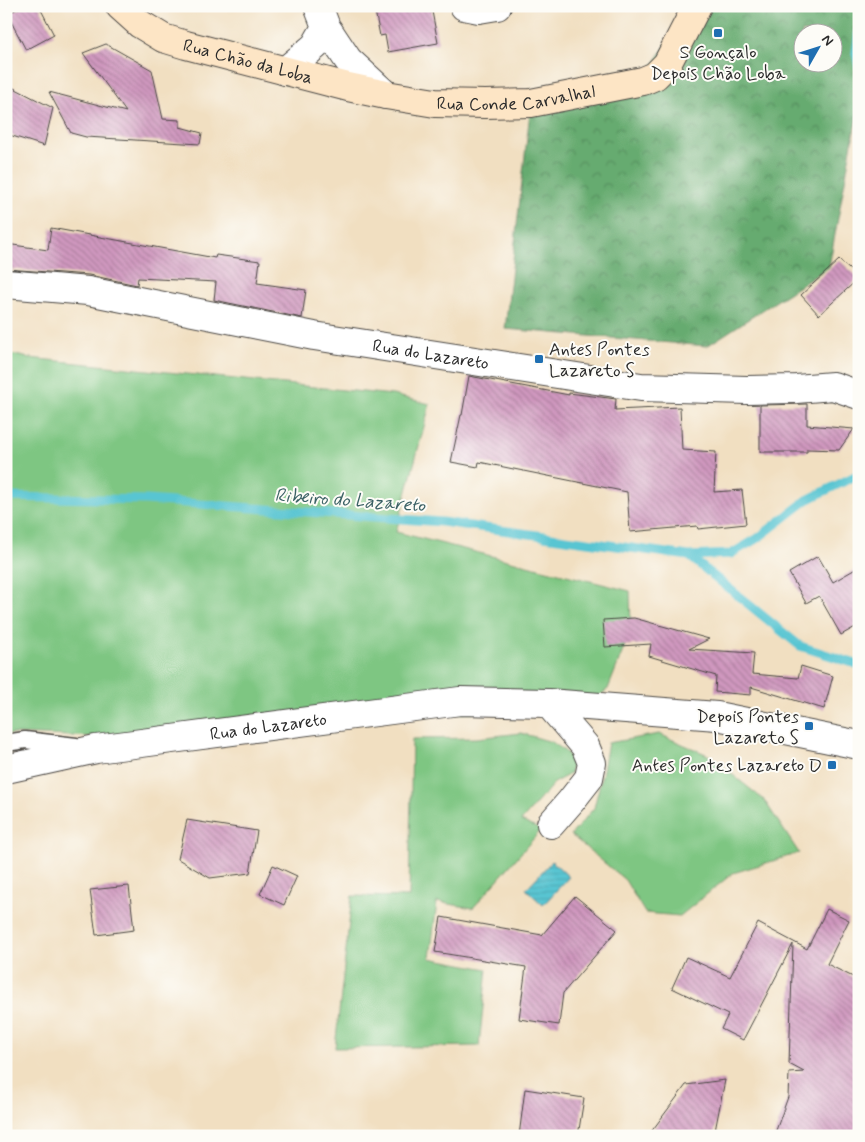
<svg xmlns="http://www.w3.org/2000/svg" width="865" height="1142" font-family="Mynerve,sans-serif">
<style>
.green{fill:#7ec682;stroke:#547856}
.forest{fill:url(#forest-crowns);stroke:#486b4e;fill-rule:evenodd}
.water{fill:url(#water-rules);stroke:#42787e}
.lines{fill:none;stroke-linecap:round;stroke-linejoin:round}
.stream{stroke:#59c5d2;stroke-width:9}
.building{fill:url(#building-back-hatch)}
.service-casing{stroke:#494642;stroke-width:19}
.minor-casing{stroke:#494642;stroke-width:30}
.tertiary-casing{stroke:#494642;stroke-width:30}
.secondary-casing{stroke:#494642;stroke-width:30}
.service{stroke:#fff;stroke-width:16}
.minor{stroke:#fff;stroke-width:28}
.tertiary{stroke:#fff;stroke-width:28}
.secondary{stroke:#fde5c5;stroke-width:28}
.poi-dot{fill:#1f6fb2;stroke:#fdfcf7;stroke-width:2}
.labels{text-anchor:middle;stroke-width:4;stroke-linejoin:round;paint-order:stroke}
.poi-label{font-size:18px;fill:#2b2b2b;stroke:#fdfcf7;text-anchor:end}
.street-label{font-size:18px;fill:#2b2b2b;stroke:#fdfcf7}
.water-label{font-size:19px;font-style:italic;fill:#3b6165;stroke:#fdfcf7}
</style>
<defs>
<pattern id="forest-crowns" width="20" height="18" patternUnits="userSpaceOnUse" patternTransform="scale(1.25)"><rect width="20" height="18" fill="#66ab70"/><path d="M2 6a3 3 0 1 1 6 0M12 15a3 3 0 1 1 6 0" fill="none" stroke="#548b5c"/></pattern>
<pattern id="water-rules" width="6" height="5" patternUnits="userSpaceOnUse" patternTransform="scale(1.25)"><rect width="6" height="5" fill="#59c5d2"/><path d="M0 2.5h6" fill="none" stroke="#4ea9b4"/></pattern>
<pattern id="building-back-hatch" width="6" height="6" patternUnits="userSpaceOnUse" patternTransform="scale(1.25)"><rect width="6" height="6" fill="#d098bf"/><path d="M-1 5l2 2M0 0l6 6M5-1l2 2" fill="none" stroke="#a97c9b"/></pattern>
</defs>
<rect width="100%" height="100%" fill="#fdfcf7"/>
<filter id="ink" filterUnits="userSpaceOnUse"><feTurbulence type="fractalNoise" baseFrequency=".02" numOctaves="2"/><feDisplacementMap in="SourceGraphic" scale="10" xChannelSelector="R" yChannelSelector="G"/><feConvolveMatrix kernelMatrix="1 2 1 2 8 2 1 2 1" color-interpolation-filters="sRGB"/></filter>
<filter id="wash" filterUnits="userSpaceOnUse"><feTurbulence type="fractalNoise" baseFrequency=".0096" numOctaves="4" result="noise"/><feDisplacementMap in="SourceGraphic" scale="20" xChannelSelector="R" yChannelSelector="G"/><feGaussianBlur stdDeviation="1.12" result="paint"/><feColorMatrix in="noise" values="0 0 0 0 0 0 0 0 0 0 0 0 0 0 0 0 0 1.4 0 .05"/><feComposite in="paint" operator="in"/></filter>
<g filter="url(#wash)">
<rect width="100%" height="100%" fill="#f1dfc1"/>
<path class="green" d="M 6,353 L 29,358 L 393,395 L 430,404 L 396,532 L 630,591 L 631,630 L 608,689 L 588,705 L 99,737 L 12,734 L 6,735 Z
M 521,733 L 552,742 L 566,752 L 573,761 L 570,774 L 555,782 L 521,821 L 541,830 L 473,908 L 437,902 L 430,958 L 487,969 L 479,1046 L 335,1048 L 352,896 L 409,897 L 412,739 L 477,738 Z
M 659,734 L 708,755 L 764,800 L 799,853 L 733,873 L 680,916 L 645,913 L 625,880 L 571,835 L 594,808 L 602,775 L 608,743 Z"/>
<path class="forest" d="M 690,6 L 859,6 L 859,105 L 829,267 L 707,346 L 505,329 L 531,103 L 643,81 ZM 802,32 L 832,32 L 832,62 L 802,62 Z"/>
<path class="water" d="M 552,861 L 569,877 L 543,905 L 526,889 Z"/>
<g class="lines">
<path class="stream" d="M 859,33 L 856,53 L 859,66
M 6,497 L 146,500 L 442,522 L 689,556 L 800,646 L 859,665
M 689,556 L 731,554 L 758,538 L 807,500 L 859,474"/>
</g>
<g id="blocks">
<path class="building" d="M 23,6 L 39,6 L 54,35 L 26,50 L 7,14 Z
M 374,6 L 431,6 L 438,43 L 388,52 L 385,35 L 380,36 Z
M 106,44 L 152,70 L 163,119 L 180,120 L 180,127 L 202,133 L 200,144 L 86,137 L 71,133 L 49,92 L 126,112 L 83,53 Z
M 6,84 L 53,108 L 44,146 L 6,134 Z
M 51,228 L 215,258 L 216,255 L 260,261 L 257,283 L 306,290 L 302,318 L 214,300 L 216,282 L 138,278 L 137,285 L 89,275 L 6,269 L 6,244 L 48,250 Z
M 839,260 L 859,278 L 819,315 L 801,295 Z
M 469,376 L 569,395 L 569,393 L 616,399 L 615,410 L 680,407 L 682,450 L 716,452 L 714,492 L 742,490 L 746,524 L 698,529 L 697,526 L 630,532 L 627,492 L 479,462 L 478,467 L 451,462 L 461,415 L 462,415 Z
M 807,404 L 807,425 L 854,429 L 839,450 L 807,449 L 807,452 L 760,452 L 760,405 Z
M 818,556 L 833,582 L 859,567 L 859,625 L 841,635 L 819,596 L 806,603 L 789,573 Z
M 634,618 L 709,639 L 689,649 L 754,653 L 752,674 L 798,678 L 801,666 L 833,676 L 824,709 L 751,687 L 751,695 L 715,692 L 716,676 L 649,656 L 651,644 L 605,647 L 603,620 Z
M 187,820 L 257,831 L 250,873 L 210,878 L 178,859 Z
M 273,865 L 297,876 L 284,905 L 260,894 Z
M 129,886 L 134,930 L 96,935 L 90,890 Z
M 575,896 L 617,930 L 563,993 L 559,1025 L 519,1019 L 526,967 L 435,952 L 441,917 L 542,935 Z
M 827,909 L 849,920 L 827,964 L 859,980 L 859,1136 L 774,1136 L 788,1097 L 789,1073 L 804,1072 L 789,1064 L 793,944 L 743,1040 L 721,1029 L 728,1015 L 672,988 L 686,957 L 730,977 L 758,923 L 807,949 Z
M 725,1080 L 714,1136 L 648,1136 L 686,1085 Z
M 525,1089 L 584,1098 L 578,1136 L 519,1136 Z"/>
</g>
</g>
<g filter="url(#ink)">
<use href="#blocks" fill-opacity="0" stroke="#494642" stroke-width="1"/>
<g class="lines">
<defs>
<path id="service" d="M 6,743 L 25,740 L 76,746"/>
<g id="minor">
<path d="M 464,6 L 479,9 L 497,6"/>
<path id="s1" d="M 6,284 L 88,291 L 314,336 L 641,387 L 747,390 L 796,389 L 833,386 L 859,395"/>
<path d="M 548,703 L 585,746 L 592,763 L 589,778 L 571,801 L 551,824"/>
<path id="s2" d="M 6,769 L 96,749 L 460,701 L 548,703 L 717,716 L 859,745"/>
</g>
<path id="tertiary" d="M 318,6 L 326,27 L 348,60 L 386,95
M 285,71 L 315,46 L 326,27"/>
<g id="secondary">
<path id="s3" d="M 120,6 L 140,24 L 163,38 L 186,45 L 348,87 L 386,95 L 435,103 L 485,104 L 531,103 L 643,81 L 655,76 L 667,64 L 697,6"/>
</g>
</defs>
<use href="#service" class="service-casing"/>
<use href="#minor" class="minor-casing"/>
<use href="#tertiary" class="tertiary-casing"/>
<use href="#secondary" class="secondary-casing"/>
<use href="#service" class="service"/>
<use href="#minor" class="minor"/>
<use href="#tertiary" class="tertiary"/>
<use href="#secondary" class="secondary"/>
</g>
</g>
<g class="poi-dot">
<rect x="713" y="28" width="10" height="10" rx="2.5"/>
<rect x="534" y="354" width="10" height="10" rx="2.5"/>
<rect x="804" y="721" width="10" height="10" rx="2.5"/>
<rect x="827" y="760" width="10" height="10" rx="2.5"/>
</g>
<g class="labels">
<g class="poi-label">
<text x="718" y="58" text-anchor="middle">S Gonçalo<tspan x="718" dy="21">Depois Chão Loba</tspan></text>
<text x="549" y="355" text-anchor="start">Antes Pontes<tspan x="549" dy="21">Lazareto S</tspan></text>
<text x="799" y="722">Depois Pontes<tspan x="799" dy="21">Lazareto S</tspan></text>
<text x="822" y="771">Antes Pontes Lazareto D</text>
</g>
<g class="street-label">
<text dy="6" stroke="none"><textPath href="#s3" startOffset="142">Rua Chão da Loba</textPath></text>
<text dy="6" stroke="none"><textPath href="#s3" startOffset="415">Rua Conde Carvalhal</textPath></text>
<text dy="6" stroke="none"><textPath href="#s1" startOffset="431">Rua do Lazareto</textPath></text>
<text dy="6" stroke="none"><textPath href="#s2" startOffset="266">Rua do Lazareto</textPath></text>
</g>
<g class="water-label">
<text transform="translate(350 499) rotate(4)" y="7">Ribeiro do Lazareto</text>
</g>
</g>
<rect width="865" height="1142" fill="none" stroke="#fdfcf7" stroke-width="25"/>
<g transform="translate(818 48) rotate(51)"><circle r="24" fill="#fdfcf7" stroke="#a9a8a5"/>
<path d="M0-4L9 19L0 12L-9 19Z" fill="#1f6fb2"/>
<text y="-8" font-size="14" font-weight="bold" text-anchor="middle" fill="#2b2b2b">N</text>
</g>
</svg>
